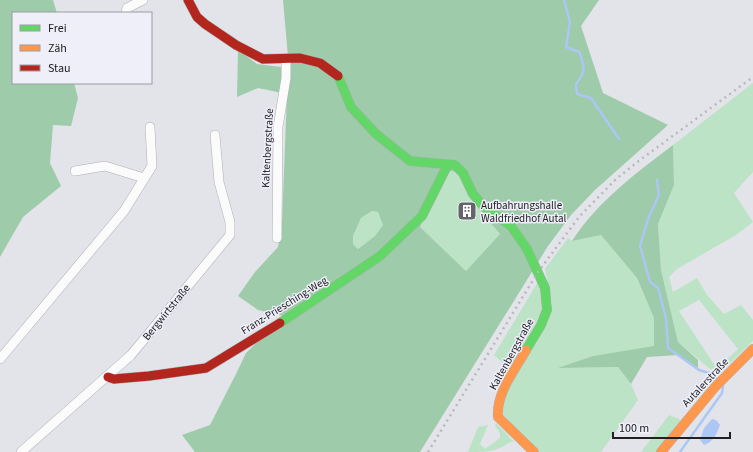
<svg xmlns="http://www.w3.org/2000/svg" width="753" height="452" font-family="'Source Sans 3',sans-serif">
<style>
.green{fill:#bce3c5}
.forest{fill:#9ecba9;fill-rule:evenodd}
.water{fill:#acc7f5}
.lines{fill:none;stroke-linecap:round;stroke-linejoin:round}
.stream{stroke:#acc7f5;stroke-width:2.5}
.street-casing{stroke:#aeafb3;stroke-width:10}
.fast-casing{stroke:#aeafb3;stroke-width:10}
.slow-casing{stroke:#aeafb3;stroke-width:10}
.jam-casing{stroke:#aeafb3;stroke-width:10}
.street{stroke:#fbfbfc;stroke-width:9}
.fast{stroke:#63d668;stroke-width:9}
.slow{stroke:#ff974d;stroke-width:9}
.jam{stroke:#b3261e;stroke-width:9}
.rail{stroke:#b8b9b9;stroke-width:2.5;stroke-dasharray:2 4;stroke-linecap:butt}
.labels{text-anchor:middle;stroke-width:3;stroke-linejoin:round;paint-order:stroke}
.street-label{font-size:11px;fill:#202023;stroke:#eeeff8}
.poi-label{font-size:11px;fill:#202023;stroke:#eeeff8;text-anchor:start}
</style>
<rect width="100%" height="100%" fill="#e3e4e9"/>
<path class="green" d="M 753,83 L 753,172 L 734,193 L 753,222 L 736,235 L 677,269 L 669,277 L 673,292 L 697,278 L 707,295 L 724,314 L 741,305 L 753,320 L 753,341 L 723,370 L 719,367 L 738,349 L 699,300 L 679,311 L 717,369 L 710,369 L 678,342 L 661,270 L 658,224 L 674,185 L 673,145 Z
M 448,170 L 456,172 L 461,178 L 487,219 L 500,234 L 466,271 L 420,227 Z
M 372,211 L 378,212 L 383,225 L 375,236 L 358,249 L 353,244 L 353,236 L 361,218 Z
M 601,235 L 637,278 L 654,318 L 654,347 L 593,356 L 560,368 L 618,367 L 631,384 L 638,400 L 601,452 L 540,452 L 502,413 L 504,399 L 552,303 L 545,269 L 568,238 L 572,241 Z
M 539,280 L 544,307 L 515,362 L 504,364 L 494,355 Z
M 669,415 L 681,420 L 656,452 L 641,452 Z
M 496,423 L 514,442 L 510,442 C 496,452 486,452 468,452 L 478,427 L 488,425 L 480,444 L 485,449 L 500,438 L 500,433 L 495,426 Z"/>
<path class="forest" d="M 0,0 L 53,0 L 57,13 L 13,13 L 13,83 L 74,83 L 78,98 L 71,126 L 53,125 L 50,163 L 61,186 L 23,217 L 0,257 Z
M 283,0 L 599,0 L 581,26 L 603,93 L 668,125 L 595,190 L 571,215 L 548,246 L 420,452 L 195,452 L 182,435 L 210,425 L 236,374 L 246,353 L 284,316 L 258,310 L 238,296 L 255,272 L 278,247 L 282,223 L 287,94 L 258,88 L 237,97 L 238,50 L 257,64 L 289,68 ZM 447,170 L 456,172 L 461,178 L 487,219 L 500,234 L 466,271 L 420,227 ZM 372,211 L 378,212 L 383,225 L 375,236 L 358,249 L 353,244 L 353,236 L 361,218 Z
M 673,145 L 674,185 L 658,224 L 661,270 L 678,342 L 698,360 L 698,369 L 678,355 L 647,357 L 631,384 L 618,367 L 558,368 L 593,356 L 654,346 L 654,318 L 637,278 L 601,235 L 572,241 C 598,201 635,174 673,145 Z"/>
<path class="water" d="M 712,419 L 716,420 L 720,425 C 717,434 713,442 704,445 L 700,440 L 704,428 Z"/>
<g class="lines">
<path class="stream" d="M 564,0 L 570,22 L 566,47 L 579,52 C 585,66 586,72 576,84 L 577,94 L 591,98 L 619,139
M 657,180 L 659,195 L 648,219 L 640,246 L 650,282 L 658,288 L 666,318 L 668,348 L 699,370 L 709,373 L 718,380
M 680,452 L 722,393 L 723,386"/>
<defs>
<path id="street" d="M 126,13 L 127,8 L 143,0
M 75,171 L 105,166 L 144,178
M 277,238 L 278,127 L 286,78 L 286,60
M 0,359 L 124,211 L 152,166 L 150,127
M 21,452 L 131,355 L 230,235 L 230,222 L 219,182 L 215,135"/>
<path id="fast" d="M 338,76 L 351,107 L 376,134 L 410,161 L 455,165 L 463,173 L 473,194 L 484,207 L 511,226 L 527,249 L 545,288 L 547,310 L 541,325 L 526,350
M 280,323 L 380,256 L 422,216 L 447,166"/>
<path id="slow" d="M 526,350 C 515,370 496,393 498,417 L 534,452
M 661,452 L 715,387 L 753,349"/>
<path id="jam" d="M 188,0 L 197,17 L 205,24 L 236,45 L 263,59 L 300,58 L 320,63 L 338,76
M 108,377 L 114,379 L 149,376 L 206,368 L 280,323"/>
</defs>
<use href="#street" class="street-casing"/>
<use href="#fast" class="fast-casing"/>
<use href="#slow" class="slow-casing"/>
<use href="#jam" class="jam-casing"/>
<use href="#street" class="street"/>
<use href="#fast" class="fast"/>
<use href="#slow" class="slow"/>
<use href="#jam" class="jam"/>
<path class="rail" d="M 428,452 L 538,272 L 579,217 L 616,179 L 640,160 L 753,77"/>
</g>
<defs>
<symbol id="building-square" viewBox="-11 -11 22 22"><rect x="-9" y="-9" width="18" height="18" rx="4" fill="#646568" stroke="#eeeff8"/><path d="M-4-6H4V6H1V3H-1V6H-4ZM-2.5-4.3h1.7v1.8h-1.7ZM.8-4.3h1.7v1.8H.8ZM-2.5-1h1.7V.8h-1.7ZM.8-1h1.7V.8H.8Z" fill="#fff"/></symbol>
</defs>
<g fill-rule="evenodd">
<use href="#building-square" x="456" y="200" width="22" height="22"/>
</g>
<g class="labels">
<g class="street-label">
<text transform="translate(267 148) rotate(-87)" y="4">Kaltenbergstraße</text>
<text transform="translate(284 305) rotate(-32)" y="4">Franz-Priesching-Weg</text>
<text transform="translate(166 312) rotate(-51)" y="4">Bergwirtstraße</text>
<text transform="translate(511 354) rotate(-61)" y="4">Kaltenbergstraße</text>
<text transform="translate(705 382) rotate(-47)" y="4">Autalerstraße</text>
</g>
<g class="poi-label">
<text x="481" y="209">Aufbahrungshalle<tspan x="481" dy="13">Waldfriedhof Autal</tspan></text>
</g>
</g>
<rect x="12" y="12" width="140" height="72" fill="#eeeff8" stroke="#9c9ca3"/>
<rect x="20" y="25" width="20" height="6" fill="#63d668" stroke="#9c9ca3"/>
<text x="48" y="32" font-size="12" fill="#202023">Frei</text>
<rect x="20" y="45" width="20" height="6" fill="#ff974d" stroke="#9c9ca3"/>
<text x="48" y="52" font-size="12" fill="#202023">Zäh</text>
<rect x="20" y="65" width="20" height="6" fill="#b3261e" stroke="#9c9ca3"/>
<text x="48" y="72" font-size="12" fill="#202023">Stau</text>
<path d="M613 432v6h117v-6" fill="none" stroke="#202023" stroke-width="2"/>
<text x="619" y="432" font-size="12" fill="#202023" stroke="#eeeff8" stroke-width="3" paint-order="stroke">100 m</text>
</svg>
